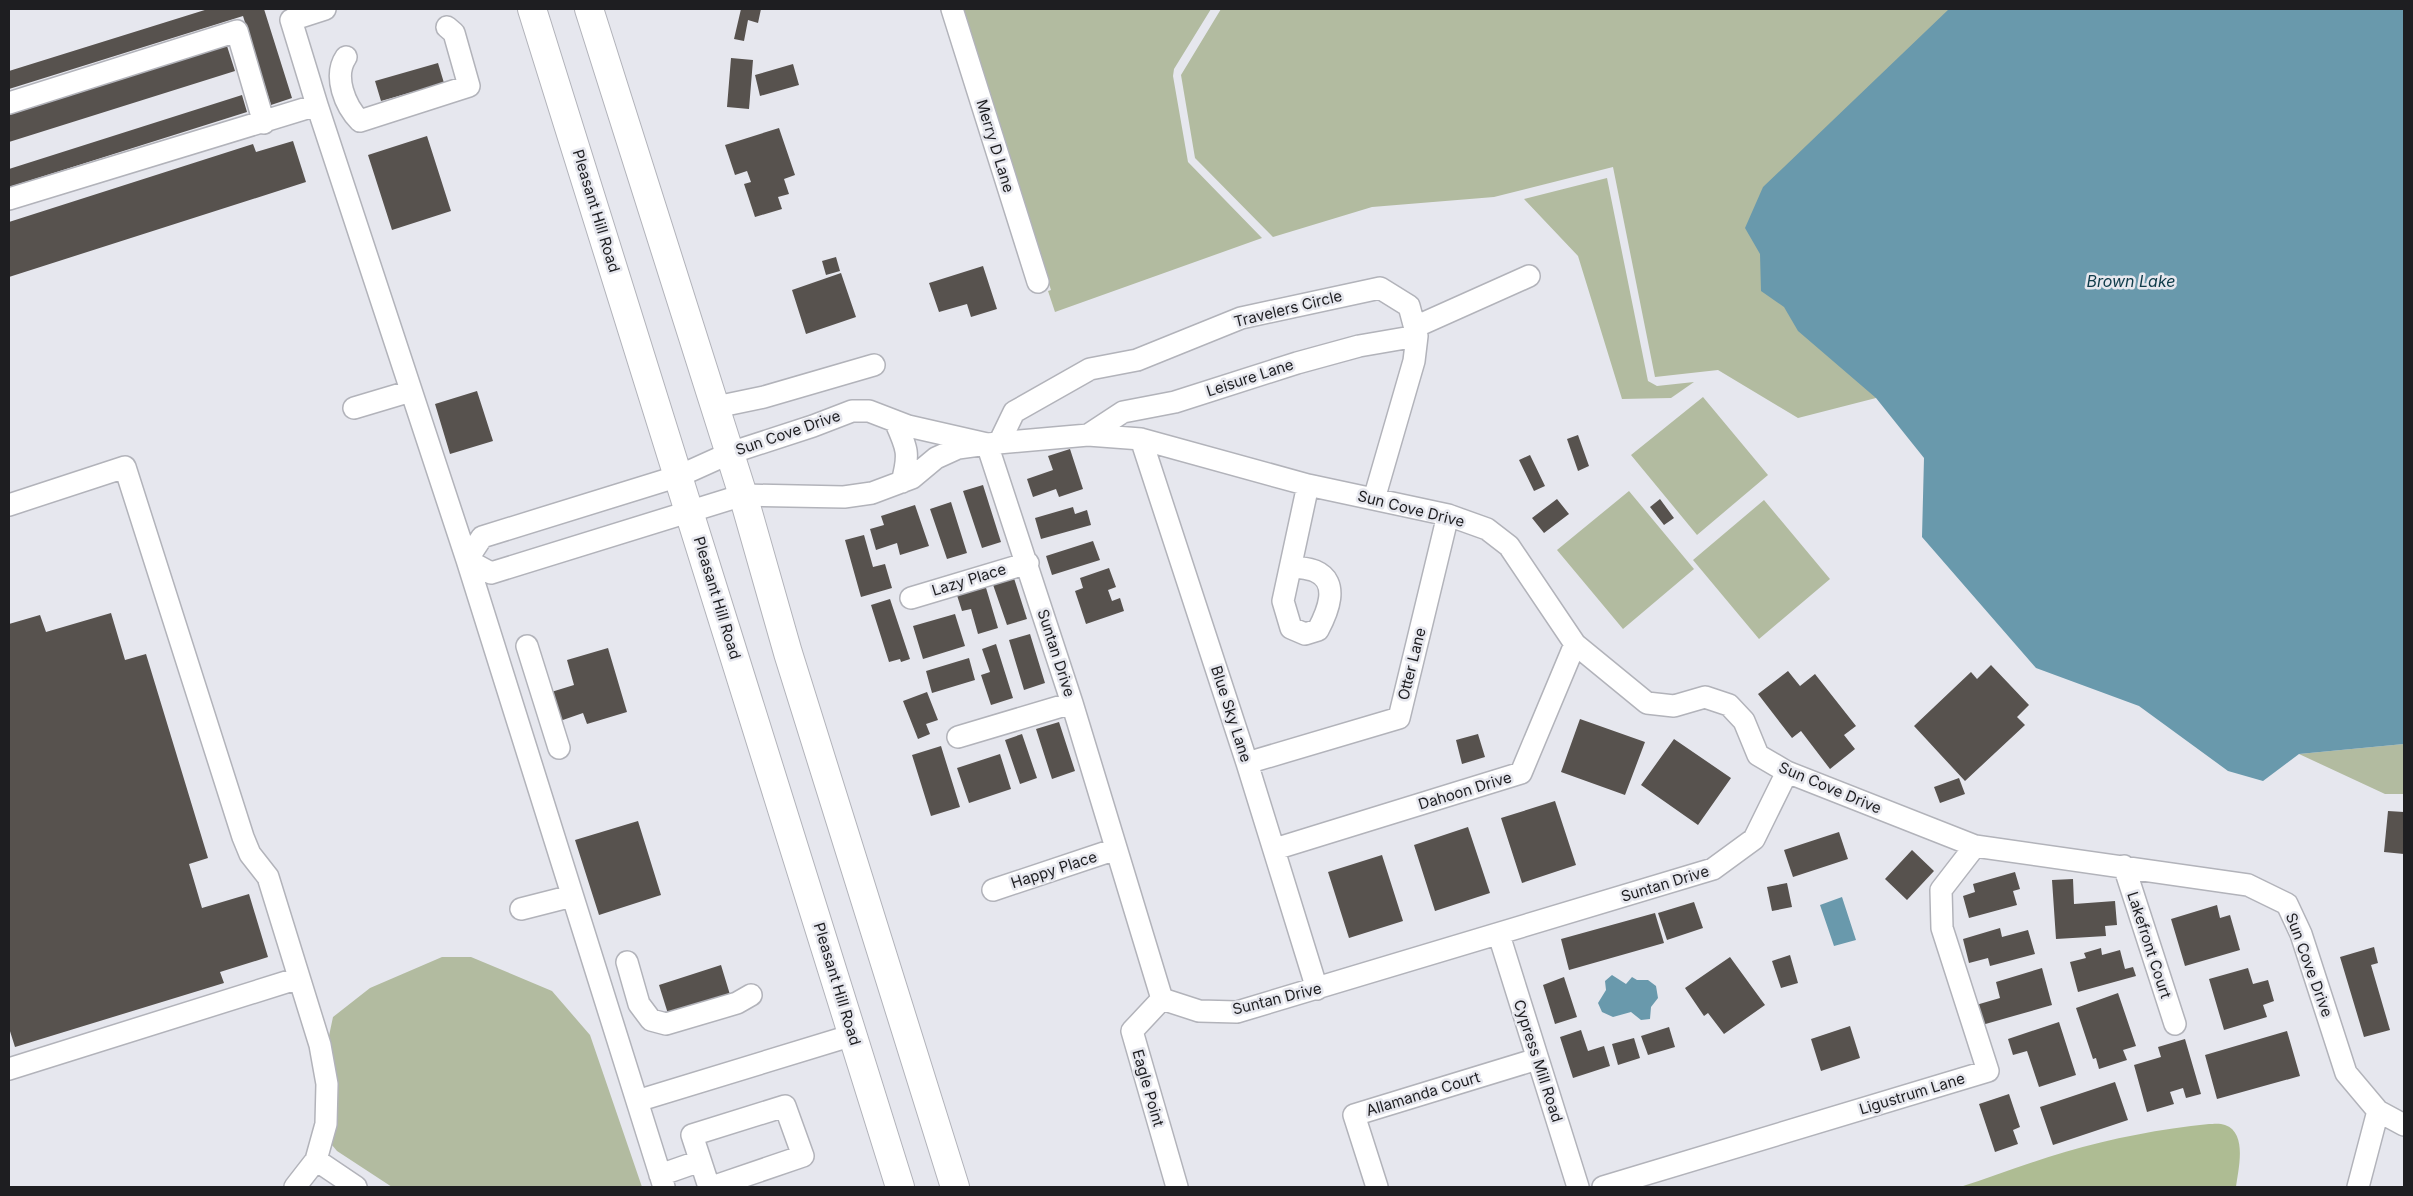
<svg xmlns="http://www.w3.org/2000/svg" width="2413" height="1196" font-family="Inter,sans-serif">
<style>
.green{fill:#b2bba0}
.forest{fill:#aebc93}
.water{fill:#6999ac}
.building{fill:#57524e}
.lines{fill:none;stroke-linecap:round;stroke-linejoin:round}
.minor-casing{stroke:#b2b3ba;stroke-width:24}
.major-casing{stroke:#b2b3ba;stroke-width:30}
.minor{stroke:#fff;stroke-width:21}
.major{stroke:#fff;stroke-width:28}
.labels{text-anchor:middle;stroke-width:5;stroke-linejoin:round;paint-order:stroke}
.street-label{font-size:15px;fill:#1e1e21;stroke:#e6e7ee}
.water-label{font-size:16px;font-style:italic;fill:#0f3b49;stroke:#e6e7ee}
</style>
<rect width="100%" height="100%" fill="#e6e7ee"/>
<path class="green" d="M 962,9 L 1211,9 L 1174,69 L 1173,76 L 1188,162 L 1262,238 L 1055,312 L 1048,291 L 1051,290 Z
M 1221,9 L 2070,9 L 1876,398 L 1798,418 L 1718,370 L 1655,377 L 1613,167 L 1494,197 L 1372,207 L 1273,237 L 1195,158 L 1181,75 Z
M 1607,178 L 1648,381 L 1657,386 L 1694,382 L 1671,398 L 1622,399 L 1578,256 L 1524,199 Z
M 1703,397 L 1768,475 L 1697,535 L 1631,455 Z
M 1629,491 L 1694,569 L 1623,629 L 1557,550 Z
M 1764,500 L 1830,579 L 1759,639 L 1693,560 Z
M 2404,744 L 2404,794 L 2385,794 L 2299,754 Z
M 442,957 L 471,957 L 552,991 L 590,1035 L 642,1187 L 392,1187 L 337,1151 L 316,1126 L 316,1097 L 333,1017 L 370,988 Z"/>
<path class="forest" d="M 2209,1124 C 2213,1124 2220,1123 2225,1125 C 2248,1133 2238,1170 2236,1187 L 1960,1187 C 1995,1176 2030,1162 2065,1152 C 2112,1138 2161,1129 2209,1124 Z"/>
<path class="water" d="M 1949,9 L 2404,9 L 2404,744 L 2299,754 L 2263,781 L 2228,771 L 2139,706 L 2036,668 L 1922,537 L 1924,458 L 1876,398 L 1798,331 L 1784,307 L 1761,291 L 1760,254 L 1745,228 L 1763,187 Z
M 1842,897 L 1856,940 L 1834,946 L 1820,905 Z
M 1612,975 L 1626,984 L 1632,977 L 1637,980 L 1648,980 L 1656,986 L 1658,998 L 1651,1007 L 1650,1019 L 1641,1020 L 1631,1012 L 1613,1017 L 1602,1012 L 1598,1003 L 1606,990 L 1605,981 Z"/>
<path class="building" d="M 208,9 L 264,9 L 292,98 L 271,105 L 243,16 L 9,89 L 9,71 Z
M 741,9 L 761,9 L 758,23 L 748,20 L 744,41 L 734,39 Z
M 227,46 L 235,71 L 9,142 L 9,115 Z
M 731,58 L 753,60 L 749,109 L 727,107 Z
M 438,63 L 444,83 L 381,101 L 375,81 Z
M 793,64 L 799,85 L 760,96 L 755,75 Z
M 242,95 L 247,112 L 9,187 L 9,169 Z
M 779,128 L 795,175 L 784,179 L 789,194 L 778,197 L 782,209 L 755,217 L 744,184 L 751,182 L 747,171 L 735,175 L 725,145 Z
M 427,136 L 451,211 L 392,230 L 368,155 Z
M 293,141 L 306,182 L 9,277 L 9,222 L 253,144 L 256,152 Z
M 836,257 L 840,271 L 826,275 L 822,261 Z
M 983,266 L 997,309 L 971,317 L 967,304 L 939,312 L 929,283 Z
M 841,273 L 856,317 L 806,334 L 792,290 Z
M 477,391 L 493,441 L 450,454 L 435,404 Z
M 1578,435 L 1589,466 L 1578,471 L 1567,439 Z
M 1070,449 L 1083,489 L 1059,497 L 1056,489 L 1033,497 L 1027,479 L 1053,470 L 1048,456 Z
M 1530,455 L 1545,486 L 1534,491 L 1519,460 Z
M 983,485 L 1001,542 L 982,548 L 963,491 Z
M 1557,499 L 1569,514 L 1544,533 L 1532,518 Z
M 1660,499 L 1674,518 L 1664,525 L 1650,507 Z
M 951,502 L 967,553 L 947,559 L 930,509 Z
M 915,505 L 929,546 L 900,555 L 897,543 L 876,550 L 870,529 L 884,525 L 881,516 Z
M 1073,507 L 1075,514 L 1087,510 L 1091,525 L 1041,539 L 1035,518 Z
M 864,535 L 873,567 L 885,564 L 892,588 L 861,597 L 845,540 Z
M 1093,541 L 1100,560 L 1052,575 L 1046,556 Z
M 1109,568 L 1116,587 L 1108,590 L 1112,601 L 1120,598 L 1124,611 L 1086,624 L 1075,591 L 1083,588 L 1080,578 Z
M 1012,572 L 1027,619 L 1007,625 L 991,579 Z
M 984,581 L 998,628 L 978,634 L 971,609 L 962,611 L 955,589 Z
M 890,599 L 910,659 L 901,662 L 900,659 L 889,662 L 871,605 Z
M 111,613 L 125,660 L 146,654 L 208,858 L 189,864 L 202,908 L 249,894 L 268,957 L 220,972 L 224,983 L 15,1047 L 9,1028 L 9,624 L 40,615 L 46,632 Z
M 955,614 L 965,646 L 923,659 L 913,626 Z
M 1030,634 L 1045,683 L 1024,690 L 1009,640 Z
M 996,644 L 1013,698 L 991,705 L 981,675 L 990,672 L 982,649 Z
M 608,648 L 627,712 L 587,724 L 583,713 L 557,722 L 548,693 L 574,685 L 567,660 Z
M 969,658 L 975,680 L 932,693 L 926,671 Z
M 1991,665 L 2029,705 L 2017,717 L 2025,725 L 1965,781 L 1914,726 L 1971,672 L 1977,679 Z
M 1788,671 L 1800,686 L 1815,674 L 1856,726 L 1844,735 L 1855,749 L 1830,769 L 1801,731 L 1792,738 L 1758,694 Z
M 927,692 L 938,720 L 926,724 L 930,734 L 918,739 L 903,701 Z
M 1580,719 L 1645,742 L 1625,795 L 1561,772 Z
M 1059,722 L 1075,771 L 1052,779 L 1036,729 Z
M 1022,734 L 1037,778 L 1020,784 L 1005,740 Z
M 1478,734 L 1485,757 L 1462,764 L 1456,740 Z
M 1674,739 L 1731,778 L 1698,825 L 1641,785 Z
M 941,746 L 960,807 L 931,816 L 912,755 Z
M 1000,754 L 1011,789 L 969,803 L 957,768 Z
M 1959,778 L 1965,794 L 1940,803 L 1934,787 Z
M 1555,801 L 1576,865 L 1522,883 L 1501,818 Z
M 2388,811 L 2404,812 L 2404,854 L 2384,852 Z
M 638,821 L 661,895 L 599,915 L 575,840 Z
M 1468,827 L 1490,893 L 1435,911 L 1414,845 Z
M 1839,832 L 1848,859 L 1793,877 L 1784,850 Z
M 1912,850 L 1934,871 L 1907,900 L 1885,879 Z
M 1382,855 L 1403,921 L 1349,938 L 1328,872 Z
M 2015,872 L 2020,889 L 2013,891 L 2017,905 L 1969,918 L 1963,896 L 1975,892 L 1973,884 Z
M 2073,879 L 2074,904 L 2115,901 L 2117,925 L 2105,926 L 2106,936 L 2056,939 L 2052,880 Z
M 1787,883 L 1792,907 L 1772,911 L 1767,887 Z
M 1694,902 L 1703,928 L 1667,940 L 1658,913 Z
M 2217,905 L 2220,918 L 2230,915 L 2240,950 L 2185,966 L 2171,919 Z
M 1655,913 L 1664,943 L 1569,970 L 1561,939 Z
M 2000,928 L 2002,937 L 2028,930 L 2035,954 L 1990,966 L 1988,958 L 1969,963 L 1963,939 Z
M 2374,947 L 2378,963 L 2371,965 L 2390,1030 L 2364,1037 L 2340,957 Z
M 2101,948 L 2102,955 L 2120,950 L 2125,969 L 2133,967 L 2136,976 L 2078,992 L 2070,962 L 2086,958 L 2084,953 Z
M 1790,955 L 1798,983 L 1781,988 L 1772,961 Z
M 1730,957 L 1765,1005 L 1724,1034 L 1708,1013 L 1704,1016 L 1685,988 Z
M 721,965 L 731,998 L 669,1017 L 659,985 Z
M 2042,968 L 2052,1005 L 1982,1025 L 1976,1005 L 2000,998 L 1996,982 Z
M 2248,968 L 2253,984 L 2268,980 L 2274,1001 L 2263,1005 L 2267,1017 L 2224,1030 L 2209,979 Z
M 1564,977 L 1577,1017 L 1555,1024 L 1543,985 Z
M 2118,993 L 2136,1046 L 2123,1050 L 2127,1060 L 2099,1069 L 2096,1058 L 2093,1059 L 2076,1008 Z
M 2059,1022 L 2076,1075 L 2039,1087 L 2027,1051 L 2013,1055 L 2008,1039 Z
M 1850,1026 L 1860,1058 L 1821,1071 L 1811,1039 Z
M 1669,1027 L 1675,1047 L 1648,1055 L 1641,1036 Z
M 1581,1030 L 1588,1051 L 1604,1046 L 1610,1066 L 1573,1078 L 1560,1037 Z
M 2287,1031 L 2300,1076 L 2217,1099 L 2205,1055 Z
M 1634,1038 L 1640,1058 L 1618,1065 L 1612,1044 Z
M 2185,1039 L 2201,1094 L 2186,1098 L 2183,1088 L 2170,1092 L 2174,1104 L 2147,1112 L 2134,1065 L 2161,1057 L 2158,1047 Z
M 2115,1082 L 2128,1120 L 2053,1145 L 2040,1107 Z
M 2009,1094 L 2020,1127 L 2013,1130 L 2018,1144 L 1995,1152 L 1979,1104 Z"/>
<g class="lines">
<defs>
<path id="minor" d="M 325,9 L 291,20 L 317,105 L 467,560 L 664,1187
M 952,9 L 1038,282
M 346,57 C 333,76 345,106 360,121 L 469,86 L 454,33 L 447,27
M 9,103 L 237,31 L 264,123
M 9,199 L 317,105
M 1415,327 L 1529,276
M 716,407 L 764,397 L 874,365
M 354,408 L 411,391
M 895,421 C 907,448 910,453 902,482
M 1088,435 L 1123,412 L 1175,402 L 1297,363 L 1359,346 L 1417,336
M 1141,439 L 1247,763 L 1317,989
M 999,443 L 1014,412 L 1090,369 L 1137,360 L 1241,318 L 1380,288 L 1409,306 L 1417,336 L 1414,361 L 1374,499
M 987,444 L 908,426 L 869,411 L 852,411 L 813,426 L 730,453 L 679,476 L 482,537 L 467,560 L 491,573 L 743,495 L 844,497 L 872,493 L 912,478 L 936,458 L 958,448 L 987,444 L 1088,435 L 1141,439 L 1308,485 L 1448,515 L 1487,529 L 1509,546 L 1575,644 L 1647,703 L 1674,706 L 1705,697 L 1729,705 L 1744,721 L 1758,755 L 1787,772 L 1975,846 L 2248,885 L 2287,904 L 2301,934 L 2346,1073 L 2378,1111 L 2404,1125
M 987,444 L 1072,703 L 1162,999
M 9,505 L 125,467 L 243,837 L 250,854 L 268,877 L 320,1045 L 327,1084 L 326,1124 L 316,1160 L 295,1187
M 1292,566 C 1299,568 1308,568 1315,571 C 1341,582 1327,613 1318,630 L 1305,634 L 1291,628 L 1283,601 L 1308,485
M 911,598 L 1028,563
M 527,646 L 559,748
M 958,737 L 1072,703
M 1247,763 L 1399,718 L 1448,515
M 1275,849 L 1521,773 L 1575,644
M 2124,866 L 2175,1024
M 993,890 L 1116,849
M 521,909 L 572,896
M 1499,935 L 1578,1187
M 627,962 L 639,1004 L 651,1020 L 666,1024 L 737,1003 L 751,995
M 1162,999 L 1199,1011 L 1237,1012 L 1713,869 L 1754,839 L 1787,772
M 1162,999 L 1132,1031 L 1177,1187
M 9,1069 L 299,978
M 637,1101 L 853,1035
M 316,1160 L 356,1187
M 660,1175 L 700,1161
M 709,1187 L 692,1135 L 785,1106 L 803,1156 L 712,1187
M 1377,1187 L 1354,1115 L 1537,1059
M 1603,1187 L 1988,1071 L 1942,928 L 1941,890 L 1975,846
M 2358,1187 L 2378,1111"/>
<path id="major" d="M 532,9 L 900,1187
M 589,9 L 743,495 L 788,653 L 955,1187"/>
</defs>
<use href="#minor" class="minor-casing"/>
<use href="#major" class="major-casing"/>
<use href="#minor" class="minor"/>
<use href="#major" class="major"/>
</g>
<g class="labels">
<g class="street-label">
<text transform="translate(995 146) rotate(73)" y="5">Merry D Lane</text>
<text transform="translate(596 211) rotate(73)" y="5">Pleasant Hill Road</text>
<text transform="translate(1288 309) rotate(-14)" y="5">Travelers Circle</text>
<text transform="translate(1250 378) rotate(-18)" y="5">Leisure Lane</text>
<text transform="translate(788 433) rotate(-19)" y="5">Sun Cove Drive</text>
<text transform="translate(1411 509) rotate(14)" y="5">Sun Cove Drive</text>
<text transform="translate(969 580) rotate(-17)" y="5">Lazy Place</text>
<text transform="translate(717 598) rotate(73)" y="5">Pleasant Hill Road</text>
<text transform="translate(1056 653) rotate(72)" y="5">Suntan Drive</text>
<text transform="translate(1412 664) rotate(-76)" y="5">Otter Lane</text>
<text transform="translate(1231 714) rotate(72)" y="5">Blue Sky Lane</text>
<text transform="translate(1830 788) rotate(23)" y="5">Sun Cove Drive</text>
<text transform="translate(1465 791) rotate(-17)" y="5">Dahoon Drive</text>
<text transform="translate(1054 870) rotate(-18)" y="5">Happy Place</text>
<text transform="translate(1665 884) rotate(-17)" y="5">Suntan Drive</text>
<text transform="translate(2149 945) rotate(72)" y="5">Lakefront Court</text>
<text transform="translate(2309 965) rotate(70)" y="5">Sun Cove Drive</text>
<text transform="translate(837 984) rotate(73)" y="5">Pleasant Hill Road</text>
<text transform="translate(1277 999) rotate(-14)" y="5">Suntan Drive</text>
<text transform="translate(1538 1061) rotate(72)" y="5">Cypress Mill Road</text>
<text transform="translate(1148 1088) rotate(74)" y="5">Eagle Point</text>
<text transform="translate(1423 1094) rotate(-17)" y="5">Allamanda Court</text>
<text transform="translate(1912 1094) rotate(-17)" y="5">Ligustrum Lane</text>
</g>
<g class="water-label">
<text x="2131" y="287">Brown Lake</text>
</g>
</g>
<rect width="2413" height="1196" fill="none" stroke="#1e1e21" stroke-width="20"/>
</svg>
